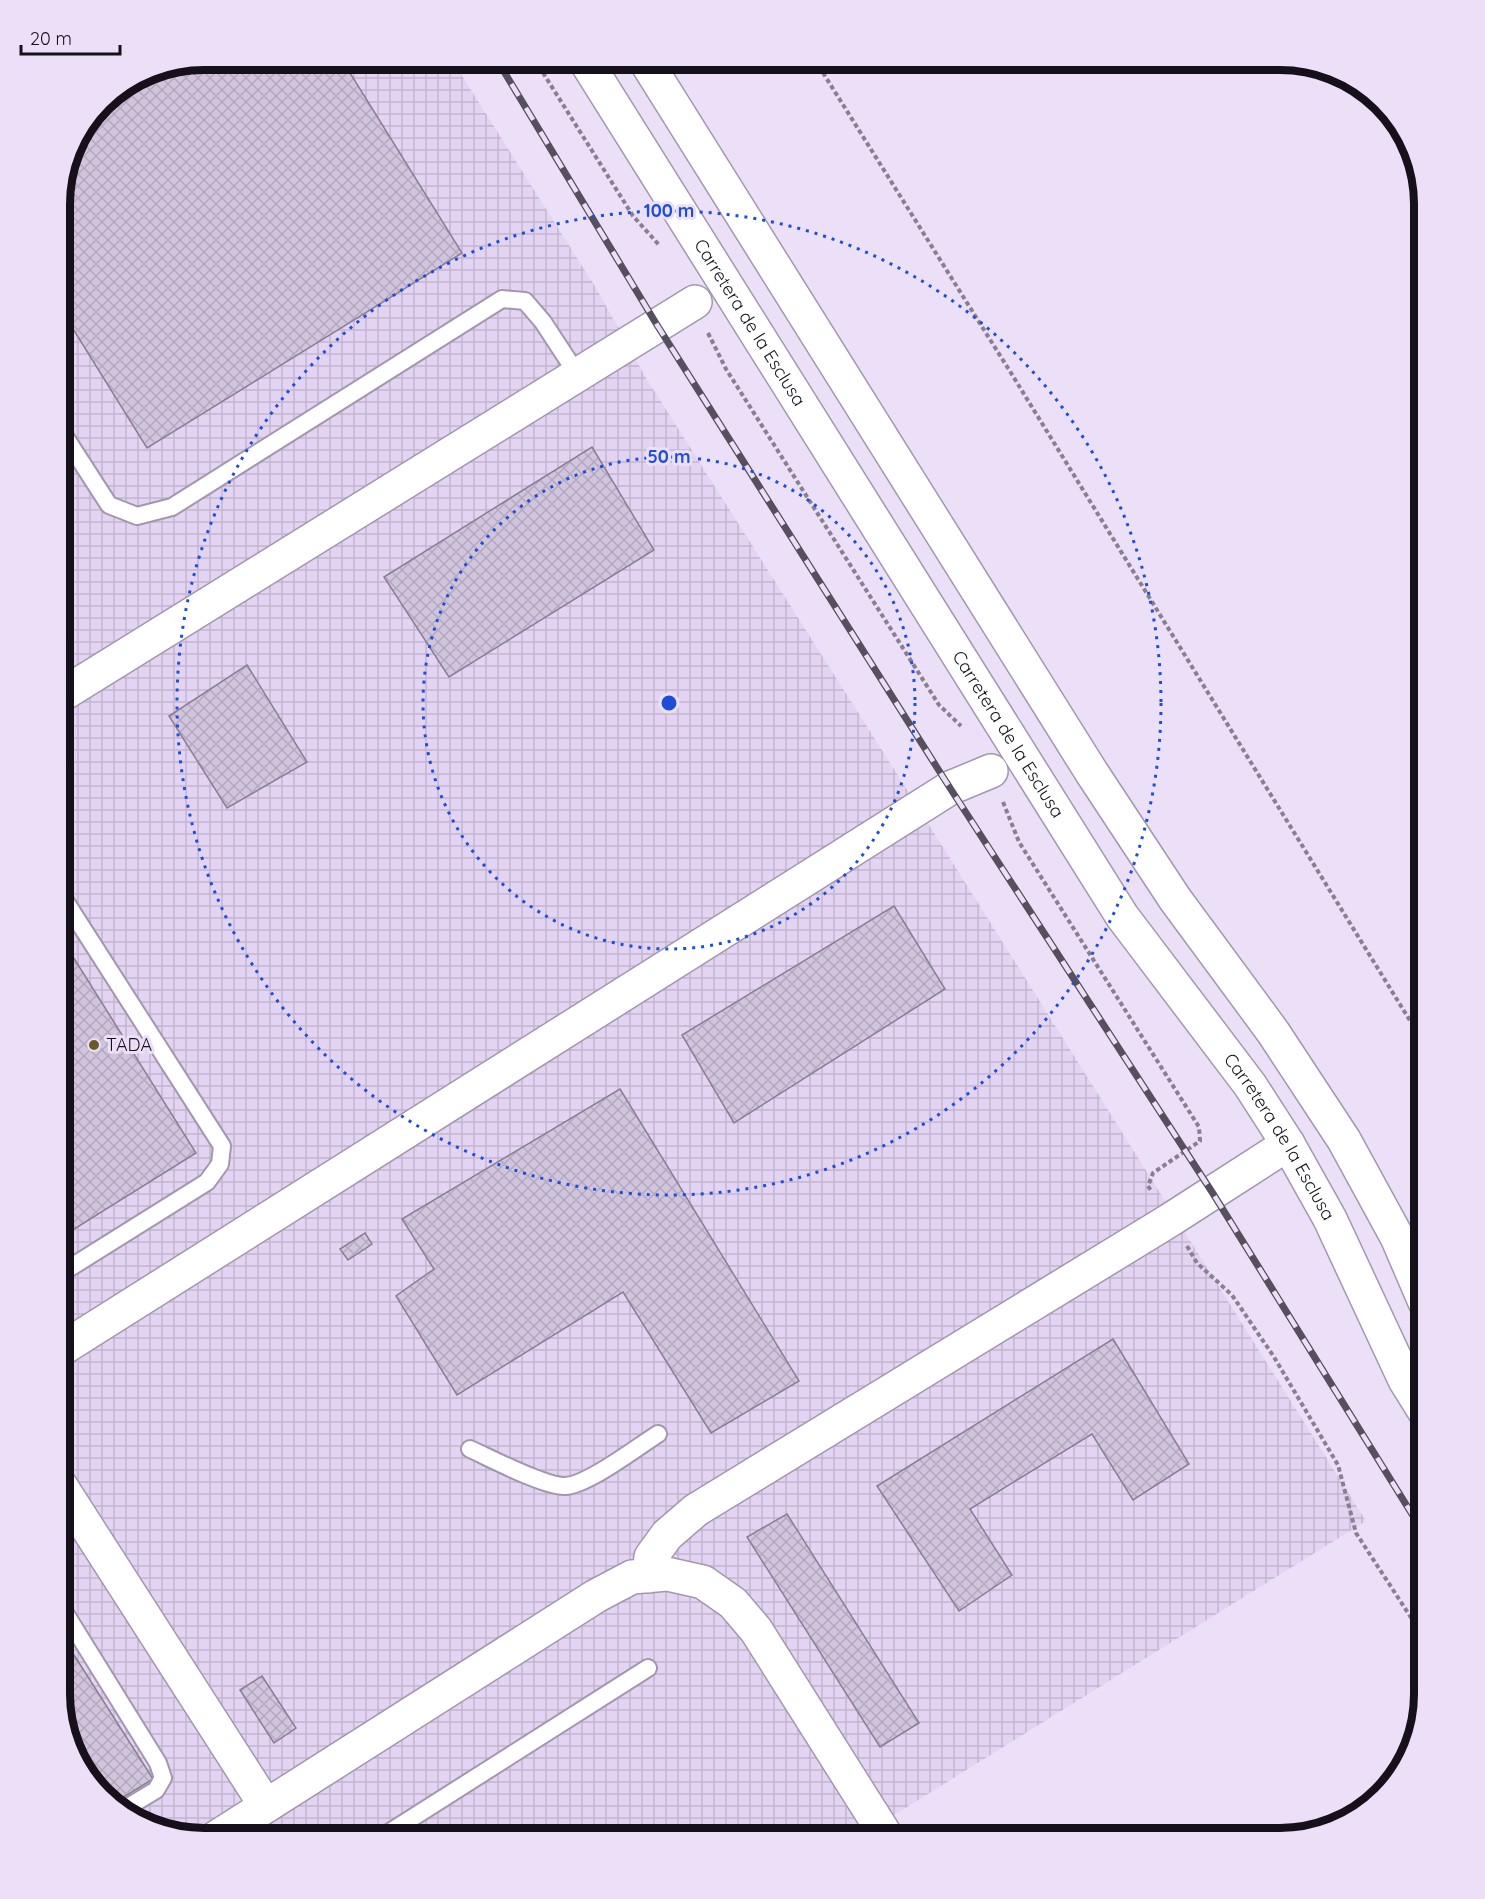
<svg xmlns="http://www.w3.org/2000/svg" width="1485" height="1899" font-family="Quicksand,sans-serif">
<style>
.industrial{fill:url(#industrial-grid)}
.building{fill:url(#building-cross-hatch);stroke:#897e94;stroke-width:1.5}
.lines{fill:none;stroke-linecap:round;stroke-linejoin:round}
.service-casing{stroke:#a397ae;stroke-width:20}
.minor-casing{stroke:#a397ae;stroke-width:36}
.trunk-casing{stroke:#a397ae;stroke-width:36}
.path{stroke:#887f90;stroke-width:4;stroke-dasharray:4.5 3;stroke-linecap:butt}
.service{stroke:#fff;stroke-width:16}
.minor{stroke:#fff;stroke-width:33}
.trunk{stroke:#fff;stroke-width:33}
.rail-casing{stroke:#564f5d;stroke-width:7}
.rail{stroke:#ece0f8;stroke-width:4.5;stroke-dasharray:14;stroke-linecap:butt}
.ring{fill:none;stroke:#1d4ed8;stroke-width:3;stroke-dasharray:3 6}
.poi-dot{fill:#6c5928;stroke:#ece0f8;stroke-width:2}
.labels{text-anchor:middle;stroke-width:6;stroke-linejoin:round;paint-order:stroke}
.street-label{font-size:18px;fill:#151019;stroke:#ece0f8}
.poi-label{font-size:18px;fill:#151019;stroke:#ece0f8;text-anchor:start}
.rim{fill:none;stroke:#151019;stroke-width:8}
.centre{fill:#1d4ed8;stroke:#ece0f8;stroke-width:3}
.ring-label{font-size:18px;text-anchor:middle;font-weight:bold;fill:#1d4ed8;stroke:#ece0f8;stroke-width:6;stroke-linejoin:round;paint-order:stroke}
</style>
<defs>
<pattern id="industrial-grid" width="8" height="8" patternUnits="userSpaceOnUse" patternTransform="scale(1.5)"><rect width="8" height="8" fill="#e4d4f3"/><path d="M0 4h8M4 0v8" fill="none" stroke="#c3b5d0"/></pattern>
<pattern id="building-cross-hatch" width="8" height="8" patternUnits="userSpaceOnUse" patternTransform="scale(1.5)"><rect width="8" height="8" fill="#d1c5dd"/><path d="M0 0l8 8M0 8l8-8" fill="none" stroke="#b3a8bd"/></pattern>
</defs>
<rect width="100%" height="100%" fill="#ece0f8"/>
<path class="industrial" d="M 205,60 L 452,60 L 596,288 L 646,378 L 892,766 L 1366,1521 L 891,1817 L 905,1839 L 205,1839 L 133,1820 L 84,1774 L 60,1694 L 60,195 L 75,140 L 109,96 L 150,71 Z"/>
<path class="building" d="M 205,60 L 342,60 L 462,253 L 147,448 L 60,308 L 60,195 L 75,141 L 109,96 L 150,71 Z
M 592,447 L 654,550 L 449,677 L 384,577 Z
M 247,665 L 307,762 L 227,808 L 169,716 Z
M 894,906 L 945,989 L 734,1123 L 682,1035 Z
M 60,936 L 196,1153 L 60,1238 Z
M 620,1089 L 799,1381 L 711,1433 L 623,1292 L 457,1395 L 396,1296 L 434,1269 L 402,1219 Z
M 365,1233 L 372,1244 L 348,1260 L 340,1249 Z
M 1113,1339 L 1189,1464 L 1133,1500 L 1092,1434 L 970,1509 L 1012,1575 L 959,1611 L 877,1486 Z
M 787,1514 L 919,1723 L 880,1747 L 747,1537 Z
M 60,1633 L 153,1779 L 114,1803 L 84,1774 L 60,1694 Z
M 262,1676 L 296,1728 L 274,1743 L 240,1690 Z"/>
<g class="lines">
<defs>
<path id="service" d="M 60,429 L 109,505 L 137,516 L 172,507 L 502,299 L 525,301 L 543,322 L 577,374
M 60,1274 L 207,1182 L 220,1164 L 222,1146 L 60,893
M 470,1449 C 490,1458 545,1487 565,1486 C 588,1485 637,1447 658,1434
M 60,1605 L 158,1763 L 163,1778 L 156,1790 L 123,1810
M 379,1839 L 648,1668"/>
<path id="minor" d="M 60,696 L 695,302
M 60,1350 L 950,788 L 991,771
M 60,1485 L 266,1806
M 649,1576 L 651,1557 L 667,1535 L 696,1510 L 1170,1220 L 1288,1144
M 214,1839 L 596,1596 L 632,1577 L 667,1574 L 703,1582 L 733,1603 L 756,1630 L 888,1839"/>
<g id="trunk">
<path id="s1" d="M 585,60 L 1122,916 L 1250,1085 L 1288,1144 L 1330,1219 L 1405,1380 L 1425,1412"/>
<path d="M 645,60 L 1092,773 L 1175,899 L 1273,1032 L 1344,1140 L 1397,1237 L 1425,1302"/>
</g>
</defs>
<use href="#service" class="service-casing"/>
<use href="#minor" class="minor-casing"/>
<use href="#trunk" class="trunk-casing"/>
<path class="path" d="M 535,60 L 633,216 L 660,246
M 815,60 L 1011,373 L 1425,1045
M 708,333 L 726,369 L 939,705 L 961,726
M 1003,802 L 1019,842 L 1199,1127 L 1200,1141 L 1153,1173 L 1148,1186 L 1152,1192
M 1187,1246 L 1197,1263 L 1232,1295 L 1274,1357 L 1338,1465 L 1356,1533 L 1425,1639"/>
<use href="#service" class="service"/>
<use href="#minor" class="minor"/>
<use href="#trunk" class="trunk"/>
<defs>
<path id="rail" d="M 497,60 L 657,325 L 950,788 L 1212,1192 L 1425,1535"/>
</defs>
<use href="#rail" class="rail-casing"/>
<use href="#rail" class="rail"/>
</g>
<g class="ring">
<circle cx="669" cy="703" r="246"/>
<circle cx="669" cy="703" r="492"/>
</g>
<circle class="poi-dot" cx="94" cy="1045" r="6"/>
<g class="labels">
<g class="street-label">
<text dy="6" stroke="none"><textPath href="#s1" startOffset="310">Carretera de la Esclusa</textPath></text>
<text dy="6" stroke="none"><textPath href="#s1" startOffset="796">Carretera de la Esclusa</textPath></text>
<text dy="6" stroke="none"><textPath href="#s1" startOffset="1282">Carretera de la Esclusa</textPath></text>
</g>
<g class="poi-label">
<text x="106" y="1051">TADA</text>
</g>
</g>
<path d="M0 0H1485V1899H0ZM204 70H1280A134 134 0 0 1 1414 204V1694A134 134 0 0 1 1280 1828H204A134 134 0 0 1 70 1694V204A134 134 0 0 1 204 70Z" fill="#ece0f8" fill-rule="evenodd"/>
<path class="rim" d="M204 70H1280A134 134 0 0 1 1414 204V1694A134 134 0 0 1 1280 1828H204A134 134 0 0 1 70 1694V204A134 134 0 0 1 204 70Z"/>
<circle cx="669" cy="703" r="9" class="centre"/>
<g class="ring-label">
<text x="669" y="217">100 m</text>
<text x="669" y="463">50 m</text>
</g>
<path d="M21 45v9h99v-9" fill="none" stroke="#151019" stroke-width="3"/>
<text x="30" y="45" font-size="18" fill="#151019" stroke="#ece0f8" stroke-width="4.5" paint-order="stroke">20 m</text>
</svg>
